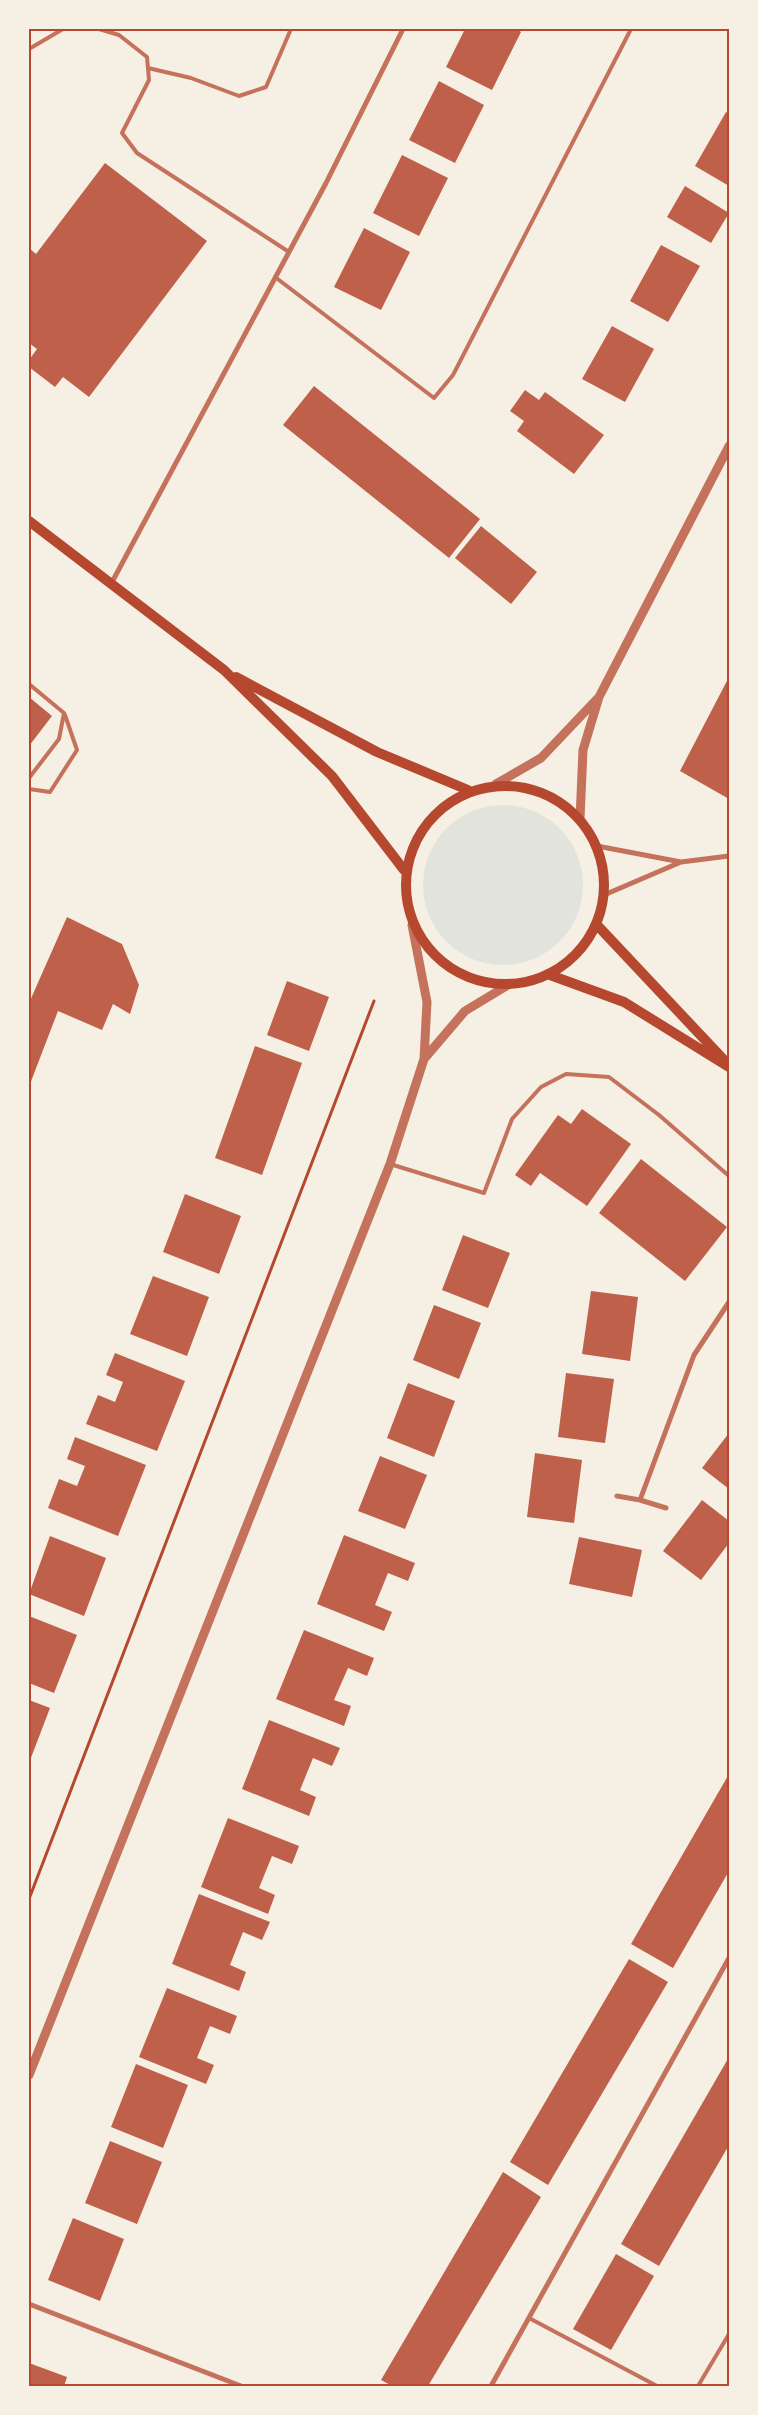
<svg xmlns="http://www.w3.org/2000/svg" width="758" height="2415" font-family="'Fira Sans',sans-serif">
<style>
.green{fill:#e2e4dc}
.building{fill:#bf614a}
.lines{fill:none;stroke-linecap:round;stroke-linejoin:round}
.path{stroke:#b5482f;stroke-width:3}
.service{stroke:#c5725c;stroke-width:4}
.minor{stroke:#c5725c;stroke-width:5}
.tertiary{stroke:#c5725c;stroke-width:9}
.secondary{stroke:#b5482f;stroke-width:10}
.neatline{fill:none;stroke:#b5482f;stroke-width:2}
</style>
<rect width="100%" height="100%" fill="#f6efe4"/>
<path class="green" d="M423 885a80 80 0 1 1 160 0a80 80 0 1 1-160 0Z"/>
<path class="building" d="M 465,29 L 516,29 L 521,32 L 492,90 L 446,67 Z
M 439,81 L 484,105 L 455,163 L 409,140 Z
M 726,112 L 729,114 L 729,186 L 695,166 Z
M 402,155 L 448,178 L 419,236 L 373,213 Z
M 105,163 L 207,241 L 89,397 L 63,377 L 55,387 L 29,367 L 29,360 L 37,349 L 29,343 L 29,248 L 36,254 Z
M 685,186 L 729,213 L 711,243 L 667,217 Z
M 364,228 L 410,252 L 381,310 L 334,287 Z
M 661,245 L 700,266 L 668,322 L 630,301 Z
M 612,326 L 654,349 L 625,402 L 582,379 Z
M 314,386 L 480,519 L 449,558 L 283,425 Z
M 525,390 L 539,400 L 545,392 L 604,435 L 574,474 L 517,431 L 524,421 L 510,411 Z
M 481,526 L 537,572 L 511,604 L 455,558 Z
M 729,677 L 729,799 L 680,771 Z
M 29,697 L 52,716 L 29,746 Z
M 67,917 L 122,944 L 139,985 L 130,1014 L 113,1004 L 102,1030 L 58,1011 L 30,1084 L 29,1003 Z
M 287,981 L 329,997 L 309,1051 L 267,1035 Z
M 255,1046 L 302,1063 L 262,1175 L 215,1158 Z
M 582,1109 L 631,1144 L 587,1206 L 540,1173 L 531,1186 L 515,1175 L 558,1115 L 571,1124 Z
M 641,1159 L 727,1227 L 685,1281 L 599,1213 Z
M 185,1194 L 241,1216 L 219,1274 L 163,1252 Z
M 463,1235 L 510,1253 L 488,1308 L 442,1290 Z
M 153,1276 L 209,1297 L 187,1356 L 130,1334 Z
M 591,1291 L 638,1297 L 630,1361 L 582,1354 Z
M 434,1305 L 481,1323 L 459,1379 L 413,1360 Z
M 115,1353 L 185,1381 L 157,1451 L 86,1424 L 98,1395 L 115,1402 L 123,1382 L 106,1375 Z
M 566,1373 L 614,1379 L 605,1443 L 558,1437 Z
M 408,1383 L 455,1401 L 434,1457 L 387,1438 Z
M 729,1433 L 729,1489 L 702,1468 Z
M 75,1437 L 146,1465 L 118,1536 L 48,1508 L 59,1479 L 77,1486 L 85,1466 L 67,1459 Z
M 535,1453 L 582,1460 L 574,1523 L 527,1517 Z
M 380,1456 L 427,1475 L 405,1529 L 358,1511 Z
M 702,1500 L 729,1521 L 729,1543 L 701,1580 L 663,1551 Z
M 344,1535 L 415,1563 L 408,1581 L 388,1573 L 375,1605 L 392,1612 L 384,1631 L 317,1604 Z
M 50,1536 L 106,1558 L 84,1616 L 29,1594 Z
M 579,1537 L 642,1550 L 632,1597 L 569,1584 Z
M 29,1616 L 77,1635 L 54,1693 L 29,1683 Z
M 304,1630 L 374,1658 L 367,1676 L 348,1668 L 334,1700 L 351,1706 L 344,1726 L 276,1699 Z
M 29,1700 L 50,1708 L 29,1763 Z
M 269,1720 L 340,1748 L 332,1766 L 313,1758 L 300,1790 L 316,1797 L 309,1816 L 242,1789 Z
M 729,1774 L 729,1871 L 673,1968 L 631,1944 Z
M 228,1818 L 299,1846 L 292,1864 L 272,1856 L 259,1888 L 275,1895 L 268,1914 L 201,1887 Z
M 199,1894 L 270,1922 L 262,1940 L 243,1932 L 230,1965 L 246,1972 L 239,1991 L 172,1964 Z
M 629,1959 L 668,1982 L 548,2185 L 510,2162 Z
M 167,1988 L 237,2016 L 230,2034 L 210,2026 L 197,2058 L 214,2065 L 206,2084 L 139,2057 Z
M 729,2057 L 729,2145 L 659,2266 L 621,2244 Z
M 136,2064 L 188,2085 L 163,2148 L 111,2127 Z
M 110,2141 L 162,2162 L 137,2224 L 85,2203 Z
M 503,2172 L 541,2197 L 428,2386 L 392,2386 L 381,2380 Z
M 73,2218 L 124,2239 L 100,2301 L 48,2280 Z
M 616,2254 L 654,2276 L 611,2350 L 573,2329 Z
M 29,2363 L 67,2377 L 64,2386 L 29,2386 Z"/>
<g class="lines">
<path class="path" d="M 29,1899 L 374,1001"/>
<path class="service" d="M 99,29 L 119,35 L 147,57 L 149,80 L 122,133 L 137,153 L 289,252
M 29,49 L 63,29
M 148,68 L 191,78 L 239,96 L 266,87 L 291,29
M 275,277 L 434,398 L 453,375 L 631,29
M 29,684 L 64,713 L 59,739 L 29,778
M 29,789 L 50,792 L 77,750 L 65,715
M 390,1164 L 484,1193 L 512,1119 L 541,1087 L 566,1074 L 609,1077 L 659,1115 L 729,1176
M 529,2318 L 657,2386
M 698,2386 L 729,2334"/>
<path class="minor" d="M 111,584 L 326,183 L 403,29
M 597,846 L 681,862
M 604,895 L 681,862 L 729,856
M 617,1496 L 640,1500 L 666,1508
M 640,1500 L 694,1355 L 729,1302
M 29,2304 L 241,2386
M 491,2386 L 729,1958"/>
<path class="tertiary" d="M 496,784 L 541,758 L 597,699
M 580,819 L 583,750 L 599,697 L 729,446
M 424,1059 L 465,1011 L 508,985
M 29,2075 L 390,1164 L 424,1059 L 427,1002 L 412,925"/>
<path class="secondary" d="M 29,521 L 224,670 L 332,776 L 404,870
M 236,677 L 377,752 L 468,790
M406 885a99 99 0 1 1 198 0a99 99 0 1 1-198 0Z
M 597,925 L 723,1059
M 550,975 L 624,1002 L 729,1067"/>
</g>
<rect width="758" height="2415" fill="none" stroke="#f6efe4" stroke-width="60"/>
<rect x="30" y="30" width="698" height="2355" class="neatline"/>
</svg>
